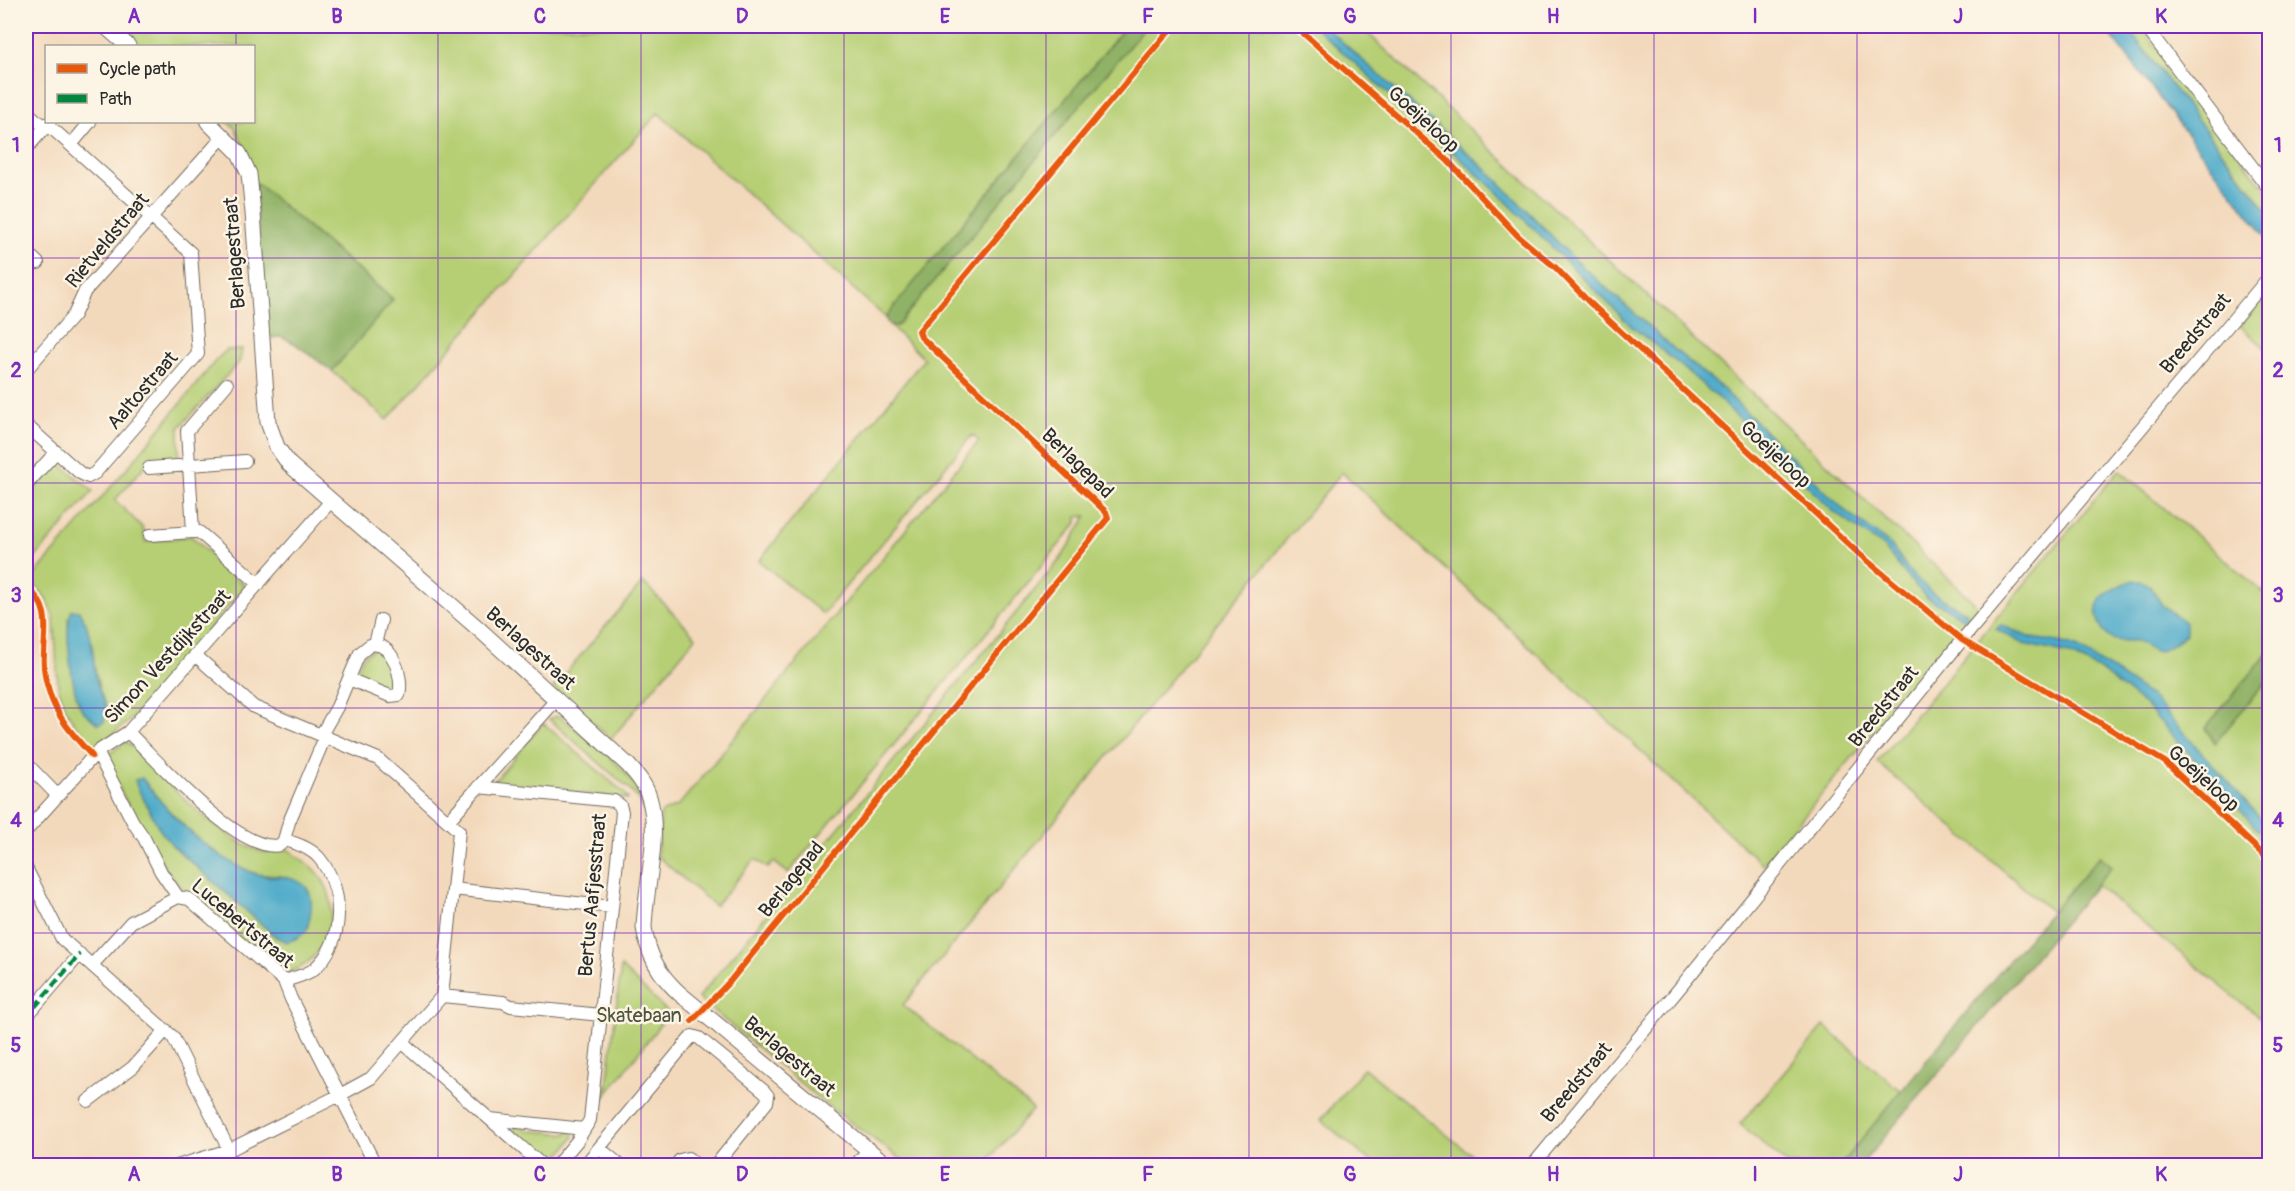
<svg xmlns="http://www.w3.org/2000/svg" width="2295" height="1191" font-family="Pangolin,sans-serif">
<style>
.green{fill:#b6cf74;stroke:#707d50;stroke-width:1.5;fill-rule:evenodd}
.forest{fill:#90b266;stroke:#5e6e48;stroke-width:1.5}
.water{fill:#4aa9c9;stroke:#3a6a7a;stroke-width:1.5}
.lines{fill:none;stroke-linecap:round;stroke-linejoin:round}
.minor-casing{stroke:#71685e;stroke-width:14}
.tertiary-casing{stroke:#71685e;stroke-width:17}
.minor{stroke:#fff;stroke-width:12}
.tertiary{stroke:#fff;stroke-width:15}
.quiet{stroke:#00873e;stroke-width:4.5;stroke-dasharray:9 4.5;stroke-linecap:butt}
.cycleway-casing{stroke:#fcf5e5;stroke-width:10}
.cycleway{stroke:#e8590c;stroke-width:6}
.grid{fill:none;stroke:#7b2cbf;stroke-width:1.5;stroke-opacity:0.55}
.labels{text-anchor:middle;stroke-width:5;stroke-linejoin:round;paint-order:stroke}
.street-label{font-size:20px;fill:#2b2b2b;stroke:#fcf5e5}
.park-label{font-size:20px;fill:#4e543d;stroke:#fcf5e5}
.neatline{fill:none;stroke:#7b2cbf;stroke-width:2}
.grid-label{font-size:20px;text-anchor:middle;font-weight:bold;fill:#7b2cbf}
</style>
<rect width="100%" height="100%" fill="#fcf5e5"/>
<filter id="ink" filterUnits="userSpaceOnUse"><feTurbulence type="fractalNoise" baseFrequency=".0167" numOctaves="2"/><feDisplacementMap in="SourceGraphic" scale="12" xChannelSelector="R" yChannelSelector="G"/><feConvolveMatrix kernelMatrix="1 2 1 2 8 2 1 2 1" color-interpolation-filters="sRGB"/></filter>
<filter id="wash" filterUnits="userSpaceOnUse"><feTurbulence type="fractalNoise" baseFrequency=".008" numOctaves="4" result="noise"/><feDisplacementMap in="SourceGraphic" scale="24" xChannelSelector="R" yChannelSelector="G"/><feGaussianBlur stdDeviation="1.35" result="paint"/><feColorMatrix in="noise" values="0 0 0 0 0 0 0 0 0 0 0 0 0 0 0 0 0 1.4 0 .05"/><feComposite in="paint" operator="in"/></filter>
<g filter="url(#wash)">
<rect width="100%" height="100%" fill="#f3d9bc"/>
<path class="green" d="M 118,26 L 1126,26 L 886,318 L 658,113 L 387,420 L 332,371 L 393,299 L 254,181 L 244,147 L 235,128 L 227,122 L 254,122 L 254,46 L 141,46 Z
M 1146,26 L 1314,26 L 1497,192 L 1632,327 L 1679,364 L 1719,399 L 1834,512 L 1884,547 L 1910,580 L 1927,598 L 1967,613 L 1932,593 L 1910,572 L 1891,545 L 1844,510 L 1724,390 L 1674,349 L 1573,258 L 1491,174 L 1324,26 L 1360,26 L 1978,606 L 1763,865 L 1342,472 L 903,1005 L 1033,1109 L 984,1165 L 909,1165 L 823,1102 L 698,998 L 1062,557 L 1087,516 L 1077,517 L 1077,523 L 788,873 L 774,862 L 768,868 L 755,859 L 715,906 L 657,856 L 661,813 L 679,805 L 979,441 L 972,435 L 823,614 L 759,561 L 924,359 L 890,325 L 897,326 Z
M 2126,26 L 2140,26 L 2269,194 L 2269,213 Z
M 2269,292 L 2269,351 L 2240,326 Z
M 242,349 L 240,361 L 179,428 L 179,459 L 149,461 L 115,500 L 143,528 L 145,542 L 191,536 L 245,586 L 135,716 L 97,747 L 75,725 L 65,708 L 58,685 L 54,618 L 45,597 L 30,580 L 135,459 L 217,359 L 227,350 ZM 68,617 L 94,665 L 101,697 L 107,710 L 72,668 L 68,641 Z
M 59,463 L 93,491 L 26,568 L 26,498 Z
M 2119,470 L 2269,597 L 2269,652 L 2206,729 L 2215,742 L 2269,678 L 2269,1025 L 2096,885 L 2112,866 L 2100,856 L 2052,912 L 1877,762 Z
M 643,582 L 696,637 L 611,739 L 553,688 Z
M 374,649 C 390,656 399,676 393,692 L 361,680 C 352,668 363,655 374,649 Z
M 557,716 L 563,719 C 593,745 639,771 645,813 L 639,800 L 629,789 L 549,719 Z
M 543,723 L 624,793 L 628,799 L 493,783 Z
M 125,742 C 143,749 152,767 165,780 C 188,803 232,845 263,852 C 271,853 278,851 286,848 C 301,859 317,868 326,886 C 341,917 321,969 283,973 C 249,945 199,911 173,877 C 145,841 125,798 104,758 ZM 142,779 C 169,814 212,858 254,873 C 262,876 273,875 282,876 L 288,942 L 276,937 L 173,846 Z
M 621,967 L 669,1013 L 603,1099 L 607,1086 Z
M 1824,1026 L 1902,1092 L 1840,1165 L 1788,1165 L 1740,1124 Z
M 1364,1068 L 1484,1165 L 1375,1165 L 1321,1120 Z
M 515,1127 L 525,1127 L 525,1130 L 567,1134 L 568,1131 L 573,1133 L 574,1137 L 557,1159 L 546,1162 L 542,1159 L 543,1156 L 520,1135 L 518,1137 L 514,1132 Z"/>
<path class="forest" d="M 1126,26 L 1146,26 L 897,326 L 890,325 L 886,320 L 887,315 Z
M 254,181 L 393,300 L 332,371 L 294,343 L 281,337 L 267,338 Z
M 2269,652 L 2269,678 L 2215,743 L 2205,728 Z
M 2100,856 L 2112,866 L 1861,1165 L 1840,1165 L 2012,957 Z"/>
<path class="water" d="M 1314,26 L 1324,26 L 1491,174 L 1573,258 L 1674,349 L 1724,390 L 1844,510 L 1891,545 L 1910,572 L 1932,593 L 1967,613 L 1967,618 L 1965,619 L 1927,598 L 1910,580 L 1884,547 L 1834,512 L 1719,399 L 1679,364 L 1632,327 L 1497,192 Z
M 2104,26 L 2126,26 L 2269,213 L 2269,241 Z
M 2134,580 L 2151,586 L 2162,605 L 2186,623 L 2186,634 C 2179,640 2168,650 2158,651 C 2150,652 2144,643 2137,641 C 2128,640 2119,643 2110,638 C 2105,635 2102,628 2099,623 C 2088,597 2115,587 2134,580 Z
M 72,610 L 79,611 L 86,623 L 92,644 L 96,680 L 107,710 L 104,722 L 98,724 C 93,719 84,714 81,708 C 72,691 63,626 72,610 Z
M 2001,625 L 2031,638 L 2059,642 L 2077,647 L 2151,696 L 2269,828 L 2269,839 L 2258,830 L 2145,705 L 2098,669 L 2069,654 L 2023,644 L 1996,629 Z
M 142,778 C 171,817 208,854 253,873 C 270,880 290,872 305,886 C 316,897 310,917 307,930 L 299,937 L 288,942 L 276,937 L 173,846 L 160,830 L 137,787 L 135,780 Z"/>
</g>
<g filter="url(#ink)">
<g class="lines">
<defs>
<path id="minor" d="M 2145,26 L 2270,190
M 26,111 L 37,121 L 55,131 L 191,253 L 198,354 L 95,473 L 88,477 L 80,473 L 26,425
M 71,145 L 90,122
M 26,149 L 50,122
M 26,252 L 38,263
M 26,370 L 74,315 L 85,291 L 223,137
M 227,384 L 187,431 L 193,532 L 199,532 L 259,584
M 149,468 L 245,461
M 26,485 L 56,452
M 150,535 L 193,532
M 375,644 L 381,620
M 128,732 C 156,759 240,855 280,845 L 284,840 C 296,843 312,849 320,859 C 345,890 345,942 314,969 C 307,975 293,978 284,981
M 321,735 L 337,707 L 357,659 L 360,653 L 370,645 C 392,640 404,677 399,695 L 390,696 L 349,679
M 97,752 L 133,822 L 144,838 L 161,872 L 178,897 L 189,899 L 284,981 L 291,999 L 376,1166
M 26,763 L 57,795
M 478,787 L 614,801 L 620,805 L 622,812 L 590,1120 L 577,1141 L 556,1166
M 448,821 L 556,700
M 26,831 L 97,752 L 128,732 L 331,501
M 284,840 L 289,822 L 325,737
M 26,868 L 62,939 L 173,1037 L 229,1150
M 453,889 L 612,907
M 92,965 L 131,922 L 178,897
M 442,996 L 503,1002 L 511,1006 L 601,1015
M 26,1017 L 80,954
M 402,1042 L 543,1166
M 88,1101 L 133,1067 L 166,1030
M 490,1119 L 584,1129
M 599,1148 L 621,1166
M 177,1166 L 229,1150 L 340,1095 L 371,1078 L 442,996 L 459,831 L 378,759 L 254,707 L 195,655
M 584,1166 L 692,1036 L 699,1038 L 764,1091 L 768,1096 L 767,1102 L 715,1166
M 675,1166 L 680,1160 L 688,1158 L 697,1166
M 855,1166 L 868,1150
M 1532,1166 L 1678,990 L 1962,640 L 2270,276"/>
<path id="tertiary" d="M 105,26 L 128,46
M 208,122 L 239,153 L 249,174 L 253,213 L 268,422 L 277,447 L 289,464 L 480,630 L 628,765 C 637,775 645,784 649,797 C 661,835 645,887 644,928 C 648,955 659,975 679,993 L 888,1166"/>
</defs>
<use href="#minor" class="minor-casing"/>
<use href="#tertiary" class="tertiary-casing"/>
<use href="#minor" class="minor"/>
<use href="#tertiary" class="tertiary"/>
<path class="quiet" d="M 26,1017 L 80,954"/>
<defs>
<path id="cycleway" d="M 1295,26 L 1447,160 L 1518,236 L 1556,268 L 1588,301 L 1858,553 L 1962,640 L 2165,762 L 2270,861
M 26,586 C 51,607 45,626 44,654 C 43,666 45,679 49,691 C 56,717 75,737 92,756
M 692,1021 L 731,980 L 1108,518 L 1106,512 L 921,337 L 919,331 L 1173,26"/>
</defs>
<use href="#cycleway" class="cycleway-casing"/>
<use href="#cycleway" class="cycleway"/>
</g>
</g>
<path class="grid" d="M 236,26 L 236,46M 438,26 L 438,1166M 641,26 L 641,1166M 844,26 L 844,1166M 1046,26 L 1046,1166M 1249,26 L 1249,1166M 1451,26 L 1451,1166M 1654,26 L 1654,1166M 1857,26 L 1857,1166M 2059,26 L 2059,1166M 236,122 L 236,1166M 26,258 L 2270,258M 26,483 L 2270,483M 26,708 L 2270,708M 26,933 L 2270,933"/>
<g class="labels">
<g class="street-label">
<text transform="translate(1424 119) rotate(42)" y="7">Goeijeloop</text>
<text transform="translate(107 240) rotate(-50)" y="7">Rietveldstraat</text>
<text transform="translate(234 253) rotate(-94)" y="7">Berlagestraat</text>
<text transform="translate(2195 333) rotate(-50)" y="7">Breedstraat</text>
<text transform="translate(142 390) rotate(-49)" y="7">Aaltostraat</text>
<text transform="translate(1776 454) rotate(43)" y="7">Goeijeloop</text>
<text transform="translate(1078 463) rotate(44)" y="7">Berlagepad</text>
<text transform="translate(531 648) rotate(42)" y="7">Berlagestraat</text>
<text transform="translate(167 656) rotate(-47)" y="7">Simon Vestdijkstraat</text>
<text transform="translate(1883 706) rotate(-51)" y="7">Breedstraat</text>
<text transform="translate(2204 778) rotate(42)" y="7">Goeijeloop</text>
<text transform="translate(791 879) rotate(-51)" y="7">Berlagepad</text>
<text transform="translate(592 895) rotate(-85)" y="7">Bertus Aafjesstraat</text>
<text transform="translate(243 923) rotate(40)" y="7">Lucebertstraat</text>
<text transform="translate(790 1056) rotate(40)" y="7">Berlagestraat</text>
<text transform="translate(1576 1082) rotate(-50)" y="7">Breedstraat</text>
</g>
<g class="park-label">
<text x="639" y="1022">Skatebaan</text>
</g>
</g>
<rect width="2295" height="1191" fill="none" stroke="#fcf5e5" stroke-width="66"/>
<rect x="45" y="45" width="210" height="78" fill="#fcf5e5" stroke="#a8a49b" stroke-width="1.5"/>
<rect x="57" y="64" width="30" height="9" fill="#e8590c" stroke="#a8a49b" stroke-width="1.5"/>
<text x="99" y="75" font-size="18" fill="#2b2b2b">Cycle path</text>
<rect x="57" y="94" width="30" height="9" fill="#00873e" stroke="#a8a49b" stroke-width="1.5"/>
<text x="99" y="105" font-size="18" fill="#2b2b2b">Path</text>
<rect x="33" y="33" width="2229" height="1125" class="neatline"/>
<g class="grid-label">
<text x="134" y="23">A</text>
<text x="337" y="23">B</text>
<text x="540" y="23">C</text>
<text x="742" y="23">D</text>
<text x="945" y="23">E</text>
<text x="1148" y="23">F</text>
<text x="1350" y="23">G</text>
<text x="1553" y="23">H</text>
<text x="1755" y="23">I</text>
<text x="1958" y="23">J</text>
<text x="2161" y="23">K</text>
<text x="16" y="152">1</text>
<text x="2278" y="152">1</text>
<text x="16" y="377">2</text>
<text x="2278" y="377">2</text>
<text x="16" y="602">3</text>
<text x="2278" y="602">3</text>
<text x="16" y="827">4</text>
<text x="2278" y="827">4</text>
<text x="16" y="1052">5</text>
<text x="2278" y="1052">5</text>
<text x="134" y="1181">A</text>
<text x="337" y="1181">B</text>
<text x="540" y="1181">C</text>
<text x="742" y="1181">D</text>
<text x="945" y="1181">E</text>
<text x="1148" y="1181">F</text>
<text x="1350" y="1181">G</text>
<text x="1553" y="1181">H</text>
<text x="1755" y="1181">I</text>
<text x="1958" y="1181">J</text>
<text x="2161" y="1181">K</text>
</g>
</svg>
